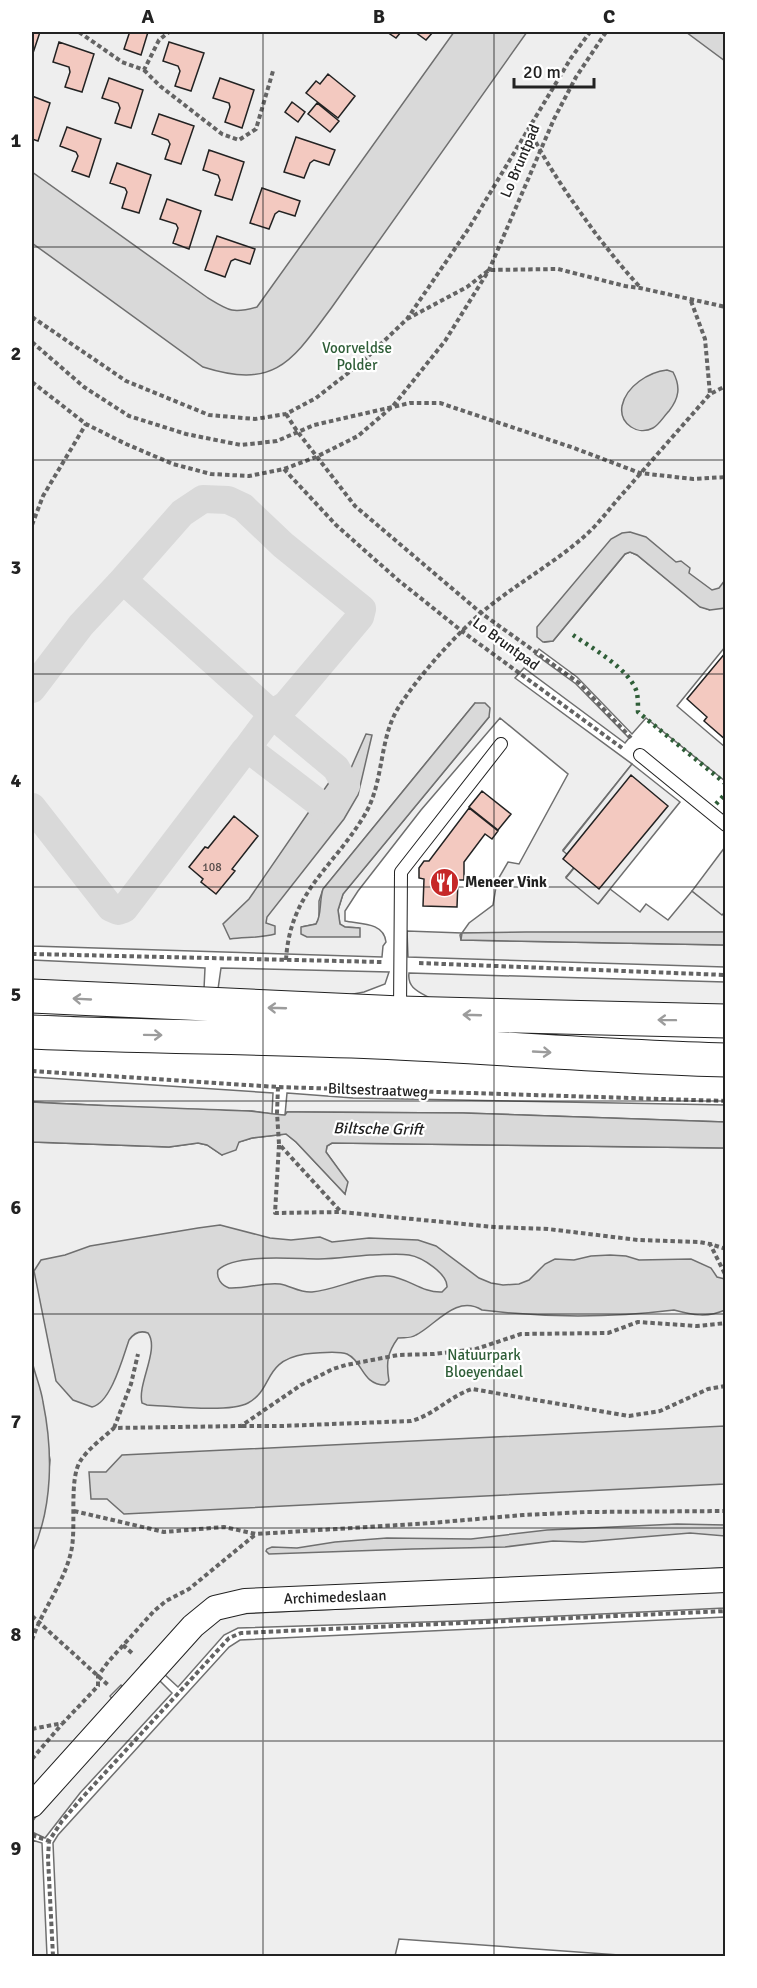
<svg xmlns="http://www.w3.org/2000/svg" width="757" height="1988" font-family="Signika,sans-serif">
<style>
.green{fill:#eee;stroke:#6f6f6f;stroke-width:1.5;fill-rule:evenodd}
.parking{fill:#ededed;stroke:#6f6f6f;stroke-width:1.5}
.water{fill:#d9d9d9;stroke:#6f6f6f;stroke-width:1.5;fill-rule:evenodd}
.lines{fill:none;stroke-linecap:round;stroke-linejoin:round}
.canal{stroke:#d9d9d9;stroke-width:28}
.building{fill:#f3c9c0;stroke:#222;stroke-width:1.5}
.lane-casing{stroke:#222;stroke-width:14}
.street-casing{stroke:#222;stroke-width:26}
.primary-casing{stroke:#222;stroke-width:35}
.path{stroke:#646464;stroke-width:4;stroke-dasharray:4.5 3;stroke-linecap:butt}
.lane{stroke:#fff;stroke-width:12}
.street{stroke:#fff;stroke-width:24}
.primary{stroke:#fff;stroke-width:33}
.hedge{stroke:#2f5e38;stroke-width:4.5;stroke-dasharray:3 4.5;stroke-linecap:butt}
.oneway{stroke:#9c9c9c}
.grid{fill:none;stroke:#222;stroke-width:1.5;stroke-opacity:0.55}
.labels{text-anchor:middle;stroke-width:4.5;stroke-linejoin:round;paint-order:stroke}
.number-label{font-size:12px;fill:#564c4a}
.street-label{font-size:15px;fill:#222;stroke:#fff}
.park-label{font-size:15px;fill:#2f5e38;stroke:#fff}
.poi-label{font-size:15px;font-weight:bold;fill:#222;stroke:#fff;text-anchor:start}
.water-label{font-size:16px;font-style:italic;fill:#222;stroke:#fff}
.neatline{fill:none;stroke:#222;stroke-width:2}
.grid-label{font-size:20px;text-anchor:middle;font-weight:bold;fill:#222}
</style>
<rect width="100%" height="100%" fill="#fff"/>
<path class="green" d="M 32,32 L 725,32 L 725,647 L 677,706 L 725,747 L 725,781 L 646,718 L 632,734 L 577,677 L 539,649 L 535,654 L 576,684 L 629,738 L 625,743 L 524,668 L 515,678 L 632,764 L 563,850 L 578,863 L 566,877 L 599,903 L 610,889 L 640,912 L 646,904 L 668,920 L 692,891 L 722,914 L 725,911 L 725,932 L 462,933 L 460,935 L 461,940 L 725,945 L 725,967 L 408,957 L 407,931 L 462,933 L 469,923 L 493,905 L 497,881 L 508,862 L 519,864 L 568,774 L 500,718 L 421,810 L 358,891 L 345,911 L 345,921 C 360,924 384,922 386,942 L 383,946 L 382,957 L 32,946 ZM 627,541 L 710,610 L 700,606 L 637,555 L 630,552 L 625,554 L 553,641 L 545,642 ZM 475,703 L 489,717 L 343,894 L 338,910 L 340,925 L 345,927 L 359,928 L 301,927 L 316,924 L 319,918 L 319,901 L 323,889 Z
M 32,960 L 205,968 L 204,989 L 32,980 Z
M 221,968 L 389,972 L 385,984 L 364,992 L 343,996 L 218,989 Z
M 409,973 L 725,982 L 725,1006 L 430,998 C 419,992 407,988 409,973 Z
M 32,1077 L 273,1093 L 272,1114 L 252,1111 L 169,1109 L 32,1102 Z
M 287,1093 L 353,1098 L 726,1105 L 725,1122 L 463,1113 L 298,1112 L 287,1112 L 285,1115 Z
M 286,1134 L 296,1142 L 345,1194 L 347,1182 L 326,1152 L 327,1146 L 332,1143 L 725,1148 L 725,1568 L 250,1592 L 148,1662 L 146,1660 L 141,1665 L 143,1668 L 124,1688 L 121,1685 L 110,1696 L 113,1700 L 32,1790 L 32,1553 L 44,1515 L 50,1460 L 32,1361 L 32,1142 L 169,1147 L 198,1143 L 207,1145 L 222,1155 L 239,1142 L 252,1138 Z
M 725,1591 L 725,1608 L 457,1621 L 238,1628 L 224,1635 L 178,1687 L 163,1673 C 184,1652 204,1621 234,1614 Z
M 725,1617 L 725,1956 L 633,1956 L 399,1939 L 395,1956 L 58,1956 L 53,1843 L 58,1835 L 229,1647 L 240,1640 Z
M 158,1679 L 172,1693 L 80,1793 L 45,1838 L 32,1832 L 32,1822 L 42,1808 Z
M 32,1840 L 42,1843 L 47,1956 L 32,1956 Z"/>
<path class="parking" d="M 632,764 L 680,802 L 598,904 L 566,878 L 578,863 L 563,851 Z
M 725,847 L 726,911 L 722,915 L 692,891 Z"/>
<path class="water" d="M 454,32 L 527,32 L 332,307 C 292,361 276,390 203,367 L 32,243 L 32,172 L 208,298 C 229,311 233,314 257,307 Z
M 686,32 L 725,32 L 725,61 Z
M 667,370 L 673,372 C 681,387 679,398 669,411 C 664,416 659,425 653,428 C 638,436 619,424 622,406 C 626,386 649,372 667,370 Z
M 630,532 L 646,537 L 676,562 L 681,561 L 690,568 L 689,573 L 712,590 L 719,588 L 725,580 L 725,608 L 710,610 L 700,607 L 637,555 L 630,552 L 625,554 L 553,641 L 543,642 L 537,637 L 537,627 L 611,539 L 622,533 Z
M 475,703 L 485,703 L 490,708 L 489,717 L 343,894 L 338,910 L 340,924 L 345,927 L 360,928 L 360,937 L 307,937 L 301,934 L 301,927 L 316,924 C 322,915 319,901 323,889 Z
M 366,734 L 372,735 L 358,795 L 344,819 L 267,917 L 266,923 L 275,926 L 275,934 C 261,938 245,937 230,939 L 223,924 L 249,899 L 339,768 L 348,771 L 351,768 Z
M 526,932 L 725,932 L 725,945 L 461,940 L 462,933 Z
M 32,1102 C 104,1106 176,1108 248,1111 C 261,1112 272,1114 285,1115 L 287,1112 L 298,1112 L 463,1113 L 725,1122 L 725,1148 L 332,1143 L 327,1146 L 326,1152 L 348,1182 L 345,1194 L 296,1142 L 286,1134 L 252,1138 L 239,1142 L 236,1150 L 222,1155 L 207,1145 L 198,1143 L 169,1147 L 32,1142 Z
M 220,1225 L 270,1238 L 291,1240 L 320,1237 L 332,1242 L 369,1238 L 418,1240 L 436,1246 L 479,1278 L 491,1283 L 503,1285 L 519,1284 L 529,1280 L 545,1264 L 555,1259 L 574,1260 L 591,1256 L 610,1255 L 626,1256 L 639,1260 L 691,1259 L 711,1268 L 717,1277 L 725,1279 L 725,1310 C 707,1318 693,1315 674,1310 C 609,1318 547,1318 482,1310 C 456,1294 436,1325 416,1335 C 410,1339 404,1337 398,1338 C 387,1353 386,1363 389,1381 L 385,1385 C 362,1385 363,1361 347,1354 C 339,1351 315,1353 305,1354 C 262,1361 274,1389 248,1403 C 230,1413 169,1406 147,1405 L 142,1403 C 137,1384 160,1349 148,1333 C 140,1330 134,1333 129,1340 C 123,1357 111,1403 92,1407 L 73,1400 L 56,1381 L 34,1271 L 41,1260 L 65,1255 L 90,1246 L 198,1228 ZM 370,1255 C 383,1255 397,1253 409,1255 C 422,1257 448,1274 447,1287 L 442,1292 C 422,1293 408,1278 389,1276 C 363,1274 337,1290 312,1292 C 300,1293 291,1286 280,1284 C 264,1282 246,1289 229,1288 C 221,1285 216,1278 218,1270 C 236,1253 294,1259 319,1259 C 336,1259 353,1256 370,1255 Z
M 32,1361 C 35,1375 41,1388 43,1402 C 53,1451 53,1507 32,1553 Z
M 725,1426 L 725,1484 L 124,1514 L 107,1499 L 91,1499 L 89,1472 L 106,1472 L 122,1455 Z
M 677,1524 L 725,1525 L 725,1536 L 690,1533 L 583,1542 L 553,1541 L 505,1547 L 412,1549 L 269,1554 L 266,1551 L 267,1549 L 272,1547 L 297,1548 L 335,1542 L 387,1538 L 471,1539 L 547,1530 Z"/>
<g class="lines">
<path class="canal" d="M 123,580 L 182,513 L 203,499 L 228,500 L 243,507 L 283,545 L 362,609 L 360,617 L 286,705 L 273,713 L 247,748 L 328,810
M 32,689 L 81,625 L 123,580 L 282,723 L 336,768 L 346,786 L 333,803
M 32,807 L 111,908 L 118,911 L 124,909 L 245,750"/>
</g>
<path class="building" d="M 32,32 L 40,32 L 32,56 Z
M 128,32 L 148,32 L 141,55 L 124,49 L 129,34 Z
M 387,32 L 401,32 L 396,38 Z
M 415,32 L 433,32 L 426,40 Z
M 59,42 L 94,54 L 82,92 L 65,87 L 70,72 L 69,67 L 53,62 Z
M 169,42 L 204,53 L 191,91 L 175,86 L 180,71 L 178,66 L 163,61 Z
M 328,74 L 355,96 L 338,118 L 306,93 L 316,81 L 320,84 Z
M 109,78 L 143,90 L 131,128 L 115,123 L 120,108 L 118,103 L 102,98 Z
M 220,78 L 254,90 L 242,128 L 225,122 L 230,107 L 229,103 L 213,98 Z
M 32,96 L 50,103 L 38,141 L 32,139 Z
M 292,102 L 305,112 L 298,122 L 285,112 Z
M 317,103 L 339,121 L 330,132 L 308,114 Z
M 159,114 L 194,126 L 181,164 L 165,159 L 170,144 L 168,140 L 152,134 Z
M 67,127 L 101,139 L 89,177 L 72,171 L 78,156 L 76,152 L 60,146 Z
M 296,137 L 335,150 L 329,165 L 314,160 L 310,163 L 304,178 L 284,172 Z
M 209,150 L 244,162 L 232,200 L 215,195 L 220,180 L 218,175 L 203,170 Z
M 117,163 L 151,175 L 139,213 L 122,208 L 127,192 L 125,188 L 110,183 Z
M 262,188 L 300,201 L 295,216 L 279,211 L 275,214 L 269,229 L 250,223 Z
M 167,199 L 201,211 L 189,249 L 173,243 L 178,228 L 176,224 L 160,219 Z
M 217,236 L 255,249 L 250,264 L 235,259 L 231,261 L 225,277 L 205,270 Z
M 726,652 L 726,740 L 704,721 L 707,717 L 687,699 Z
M 631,775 L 668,806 L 599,889 L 563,859 Z
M 482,791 L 511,814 L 498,830 L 469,807 Z
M 469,808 L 498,831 L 492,839 L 485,834 L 464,862 L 464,880 L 458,880 L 457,907 L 423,906 L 424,879 L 419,878 L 419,868 L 424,861 L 429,861 Z
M 234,816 L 258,836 L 232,869 L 235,871 L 216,894 L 201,882 L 203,879 L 189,867 L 205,847 L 208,848 Z"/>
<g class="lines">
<defs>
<path id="lane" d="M 640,755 L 726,825
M 400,1012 L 401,872 L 501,744"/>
<path id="street" d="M 32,1805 L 193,1626 L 215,1608 L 245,1601 L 726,1580"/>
<path id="primary" d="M 32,996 L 400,1013 L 726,1021
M 32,1032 C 146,1037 261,1037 376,1042 C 493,1047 609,1057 726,1060"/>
</defs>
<use href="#lane" class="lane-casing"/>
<use href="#street" class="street-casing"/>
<use href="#primary" class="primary-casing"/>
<path class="path" d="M 79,32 L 122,62 L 144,70 L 159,40 L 169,32
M 144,70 L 160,86 L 222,134 L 239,140 L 256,129 L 273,71
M 529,129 C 547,166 572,201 596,234 C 610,252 624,270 640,287
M 691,301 L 705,339 L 710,394
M 32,317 L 126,381 L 209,415 L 255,419 L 286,414 L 316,398 L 361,363 L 407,319 L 469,228 L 571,58 L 590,32
M 407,319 L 467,287 L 489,270 L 558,269 L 625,286 L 640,288 L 726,307
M 32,342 L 84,387 L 129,416 L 186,434 L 241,445 L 277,441 L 314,425 L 410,403 L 440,403 L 574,448 L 640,473 L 693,479 L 726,477
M 32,382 L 86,424 L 126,444 L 173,464 L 211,474 L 249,476 L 284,469 L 316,457 L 358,436 L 393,406 L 445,341 L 489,270 L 554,119 L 576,77 L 606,32
M 286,414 L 297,431 L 355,506 L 481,613 L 579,683 L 631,738
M 284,469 L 336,525 L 398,580 L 463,632 L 622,748
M 32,525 L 43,496 L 86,424
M 32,954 L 382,962
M 286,960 C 290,892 332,869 364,816 C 385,782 378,738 400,705 C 422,672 452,639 481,613 C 514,585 555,563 587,534 C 601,521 613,504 626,490 C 654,458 682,426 710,394 L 726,386
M 419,963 L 726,975
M 32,1071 L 278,1087 L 726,1101
M 278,1087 L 277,1113 L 279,1144 L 341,1212 L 494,1227 L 548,1229 L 638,1240 L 699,1242 L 710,1244
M 279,1145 L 275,1213 L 340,1212
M 726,1249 L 710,1244 L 726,1276
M 242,1426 L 281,1426 L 411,1421 C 434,1415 450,1396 472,1389 L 629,1416 L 660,1411 L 708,1389 L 726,1386
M 114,1428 L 131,1384 L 138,1354
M 74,1511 L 164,1532 L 224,1527 L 256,1534 L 431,1523 L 523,1515 L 587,1512 L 726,1511
M 32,1616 L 108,1685
M 32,1640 C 42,1610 64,1583 71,1552 C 77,1528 68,1478 81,1460 C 89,1448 103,1438 114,1428 L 241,1426 L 301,1385 L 333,1369 L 346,1365 L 398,1355 L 434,1354 L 476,1349 L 521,1334 L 608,1333 L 638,1322 L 697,1326 L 726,1323
M 123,1645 L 134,1655
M 32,1729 L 63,1723 L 98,1686 L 98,1676 L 108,1662 L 154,1611 L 166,1601 L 189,1589 L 256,1534
M 32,1759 L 62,1724
M 32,1835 L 49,1841
M 53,1956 L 48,1858 L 49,1841 L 62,1821 L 81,1799 L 229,1638 L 241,1633 L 726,1611"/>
<use href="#lane" class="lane"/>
<use href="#street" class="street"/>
<use href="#primary" class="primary"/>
<path class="hedge" d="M 573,635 C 592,648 631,670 637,693 C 638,699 638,706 638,712 L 726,784
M 716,804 L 726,793"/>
</g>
<defs><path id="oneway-shaft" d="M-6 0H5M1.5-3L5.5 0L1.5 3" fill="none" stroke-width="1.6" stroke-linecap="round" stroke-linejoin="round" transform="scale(1.5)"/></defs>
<g class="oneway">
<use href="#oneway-shaft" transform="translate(82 999) rotate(-177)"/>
<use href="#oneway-shaft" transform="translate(277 1008) rotate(-178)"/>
<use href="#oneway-shaft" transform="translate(472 1015) rotate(-178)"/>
<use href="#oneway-shaft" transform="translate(667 1020) rotate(-179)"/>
<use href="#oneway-shaft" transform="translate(153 1035) rotate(1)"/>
<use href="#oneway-shaft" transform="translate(542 1052) rotate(3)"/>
</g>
<path class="grid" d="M 263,32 L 263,1956M 494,32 L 494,1956M 32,247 L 726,247M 32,460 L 726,460M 32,674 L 726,674M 32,887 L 726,887M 32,1101 L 726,1101M 32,1314 L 726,1314M 32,1528 L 726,1528M 32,1741 L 726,1741"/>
<defs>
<symbol id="restaurant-disc" viewBox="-11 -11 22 22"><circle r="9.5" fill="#c62828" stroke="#fff"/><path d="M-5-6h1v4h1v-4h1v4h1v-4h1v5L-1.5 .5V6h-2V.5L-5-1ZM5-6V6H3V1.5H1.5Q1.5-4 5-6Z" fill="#fff"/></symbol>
</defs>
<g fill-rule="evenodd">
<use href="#restaurant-disc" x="428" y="866" width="33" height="33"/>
</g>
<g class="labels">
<g class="number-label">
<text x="212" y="871">108</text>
</g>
<g class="street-label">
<text transform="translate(520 161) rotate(-67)" y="5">Lo Bruntpad</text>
<text transform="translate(506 644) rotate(36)" y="5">Lo Bruntpad</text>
<text transform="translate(378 1090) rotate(2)" y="5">Biltsestraatweg</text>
<text transform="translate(335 1597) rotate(-2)" y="5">Archimedeslaan</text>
</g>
<g class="park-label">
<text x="357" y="353">Voorveldse<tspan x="357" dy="17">Polder</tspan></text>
<text x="484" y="1360">Natuurpark<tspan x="484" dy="17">Bloeyendael</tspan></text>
</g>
<g class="poi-label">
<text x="465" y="887">Meneer Vink</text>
</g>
<g class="water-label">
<text transform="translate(378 1128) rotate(1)" y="6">Biltsche Grift</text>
</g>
</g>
<rect width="757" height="1988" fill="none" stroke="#ffffff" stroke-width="66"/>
<path d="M514 78v9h80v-9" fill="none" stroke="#222222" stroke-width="3"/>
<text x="523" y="78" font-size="18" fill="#222222" stroke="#ffffff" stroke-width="4.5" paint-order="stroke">20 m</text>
<rect x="33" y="33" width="691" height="1922" class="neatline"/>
<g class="grid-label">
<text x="148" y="23">A</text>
<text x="379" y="23">B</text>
<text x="609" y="23">C</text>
<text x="16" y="147">1</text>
<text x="16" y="360">2</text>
<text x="16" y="574">3</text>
<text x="16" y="787">4</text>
<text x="16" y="1001">5</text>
<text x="16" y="1214">6</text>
<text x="16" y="1428">7</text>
<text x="16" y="1641">8</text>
<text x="16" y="1855">9</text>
</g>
</svg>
